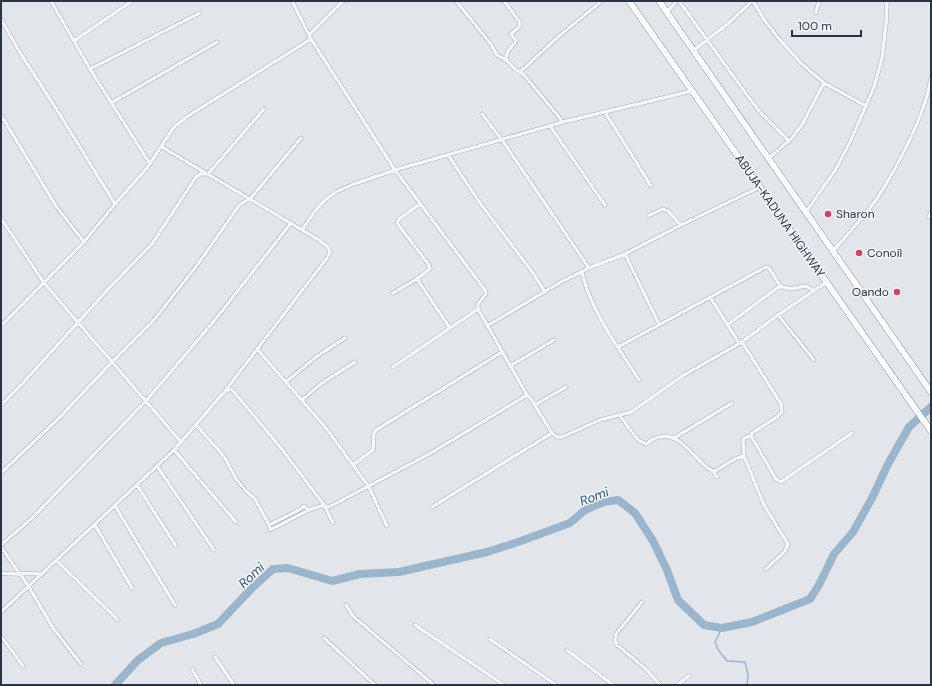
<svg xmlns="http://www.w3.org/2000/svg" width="932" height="686" font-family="'DM Sans',sans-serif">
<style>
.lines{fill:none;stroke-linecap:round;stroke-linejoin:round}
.stream{stroke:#9bb6cc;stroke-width:1.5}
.river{stroke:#9bb6cc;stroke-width:8}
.minor-casing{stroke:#a7adb6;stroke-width:4.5}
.trunk-casing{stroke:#8894a2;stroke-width:7}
.minor{stroke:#f5f6f9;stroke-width:3.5}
.trunk{stroke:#fff;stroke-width:6}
.poi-dot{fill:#d54262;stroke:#f2f5f8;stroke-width:1.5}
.labels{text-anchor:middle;stroke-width:3;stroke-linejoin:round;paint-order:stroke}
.poi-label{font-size:12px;fill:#293444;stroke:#f2f5f8;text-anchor:start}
.street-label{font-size:12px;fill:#293444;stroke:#f2f5f8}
.water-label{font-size:13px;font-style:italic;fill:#31567a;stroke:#f2f5f8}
</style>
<rect width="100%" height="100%" fill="#e2e6eb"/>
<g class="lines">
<path class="stream" d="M 722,628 L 715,642 L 719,651 L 727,661 L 745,662 L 748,675 L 747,685"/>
<path class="river" d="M 115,685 L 138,660 L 161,643 L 193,634 L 218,624 L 253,587 L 273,569 L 288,568 L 332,581 L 360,574 L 399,572 L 487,552 L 518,542 L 570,523 L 585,510 L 604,502 L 618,500 L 635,513 L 653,541 L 667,570 L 678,600 L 704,625 L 722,628 L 752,622 L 810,599 L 819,585 L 834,554 L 853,532 L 872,498 L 888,464 L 909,427 L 931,407"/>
<defs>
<path id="minor" d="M 51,1 L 90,69 L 150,164
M 292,1 L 311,39 L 395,170 L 485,290 L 486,294 L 478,304 L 478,309 L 527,395 L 531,399 L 552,433 L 557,437 L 562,437 L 600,420 L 631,412 L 684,375 L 742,342 L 778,315 L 827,282
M 456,1 L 490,43 L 497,55 L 506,60 L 515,69 L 524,75 L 563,122
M 504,1 L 519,21 L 520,26 L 511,34 L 516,41 C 512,46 505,53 506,60
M 679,1 L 747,95 L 760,112 L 789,141
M 753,1 L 765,21 L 780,40 L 801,63 L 824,83 L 866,106
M 667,12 L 677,1
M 816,13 L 819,1
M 1,19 L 19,51 L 57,110 L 115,204
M 309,35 L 343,1
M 74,41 L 132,1
M 693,51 L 730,22 L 752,1
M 90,69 L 200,13
M 520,72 L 559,36 L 602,1
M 111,103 L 217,42
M 605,112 L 651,186
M 482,114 L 502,140 L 589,268
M 1,115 L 56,206 L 84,242
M 550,126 L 605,205
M 448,155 L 480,203 L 533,273 L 545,292
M 768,159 L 792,138 L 803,123 L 824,83
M 806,212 L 836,169 L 850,142 L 874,87 L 882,58 L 886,24 L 887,1
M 648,216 L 663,209 L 668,211 L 681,225
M 929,217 L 931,212
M 1,218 L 44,283 L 181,442
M 302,230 L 315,211 L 325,200 L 336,192 L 354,184 L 395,170 L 563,122 L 692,91
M 833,251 C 848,234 865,216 878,197 C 898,166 925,115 931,78
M 625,254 L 659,324
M 582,272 C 586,294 604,327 617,346 L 620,346 L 766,267 L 769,268 L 780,286 L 790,289 L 805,286 L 813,290
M 417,279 L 450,328
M 393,293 L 417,279 L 430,269 L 429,265 L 397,223 L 399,219 L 420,204
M 710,297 L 739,343
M 778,315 L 814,360
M 727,325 L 780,286
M 1,326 L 84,242 L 115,204 L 147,168 L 174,127 L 188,116 L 311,39
M 487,326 L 561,282 L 589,268 L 625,254 L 681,225 L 760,187
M 742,342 L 781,404 L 782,412 L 777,417 L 752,433 L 751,436 L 744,438 L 743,440 L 744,456 L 764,505 L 788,544 L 785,551 L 766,569
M 617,346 L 639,380
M 257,349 L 326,428 L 369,487 L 387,526
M 510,366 L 554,340
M 393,367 L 478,309
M 286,382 L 316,357 L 345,338
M 226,391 L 231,389 L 234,392 L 281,448 L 324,505 L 333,523
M 302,400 L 322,383 L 355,362
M 1,405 L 22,384 L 110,287 L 152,244 L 196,177 L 200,174 L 208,174 L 264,109
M 535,405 L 566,387
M 620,416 L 638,440 L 646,444 C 649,442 652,439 656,438 C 674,430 689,450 700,461 C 705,466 708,470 715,471 L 735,459 L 744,456
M 196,425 L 224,456 L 236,479 L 246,491 L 255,499 L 269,525 L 270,530 L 309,510
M 751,436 L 776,479 L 781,482 L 852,433
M 674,438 L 732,403
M 174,450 L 236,522
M 353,465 L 373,450 L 374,433 L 376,430 L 502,352
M 157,466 L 214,550
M 713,471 L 717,477
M 1,473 L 60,417 L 112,362 L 154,320 L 198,264 L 238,207 L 242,203 L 250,199 L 301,138
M 137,485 L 176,546
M 115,506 L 175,605
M 432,507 L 552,433
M 95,525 L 132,588
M 269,525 L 299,510 L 304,506 L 309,510 L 324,505 L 327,507 L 329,507 L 431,453 L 527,395
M 1,545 L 32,518 L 146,401 L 214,321 L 291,223
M 1,547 L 29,587 L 53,628 L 81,664
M 57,561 L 118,620
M 1,573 C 15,575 29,573 43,574
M 642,602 L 616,634 L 615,640 L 617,645 L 647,670 L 660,685
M 346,605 L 353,616 L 434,685
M 1,612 L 174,450 L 225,391 L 327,258 L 330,252 L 328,247 L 319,240 L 162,147
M 415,625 L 504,685
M 1,636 L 23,666
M 324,638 L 375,685
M 490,639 L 556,685
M 567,650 L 613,685
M 215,657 L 234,685
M 192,669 L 201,685
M 677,685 L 689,676"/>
<path id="trunk" d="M 629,1 L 931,431
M 659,1 L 931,392"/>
</defs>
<use href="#minor" class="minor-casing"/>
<use href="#trunk" class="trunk-casing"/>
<use href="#minor" class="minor"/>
<use href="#trunk" class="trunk"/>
</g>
<g class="poi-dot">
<circle cx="828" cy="214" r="4"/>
<circle cx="859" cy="253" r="4"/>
<circle cx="897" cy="292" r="4"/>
</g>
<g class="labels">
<g class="poi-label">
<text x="836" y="218">Sharon</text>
<text x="867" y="257">Conoil</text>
<text x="889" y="296" text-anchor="end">Oando</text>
</g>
<g class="street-label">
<text transform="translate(780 216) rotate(55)" y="4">ABUJA-KADUNA HIGHWAY</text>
</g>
<g class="water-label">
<text transform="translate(594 496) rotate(-21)" y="5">Romi</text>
<text transform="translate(251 575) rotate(-44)" y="5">Romi</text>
</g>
</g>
<rect width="932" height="686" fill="none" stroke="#293444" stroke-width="4"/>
<path d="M792 30v6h69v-6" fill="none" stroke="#293444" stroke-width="2"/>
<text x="798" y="30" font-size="12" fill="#293444" stroke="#f2f5f8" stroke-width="3" paint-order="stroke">100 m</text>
</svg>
